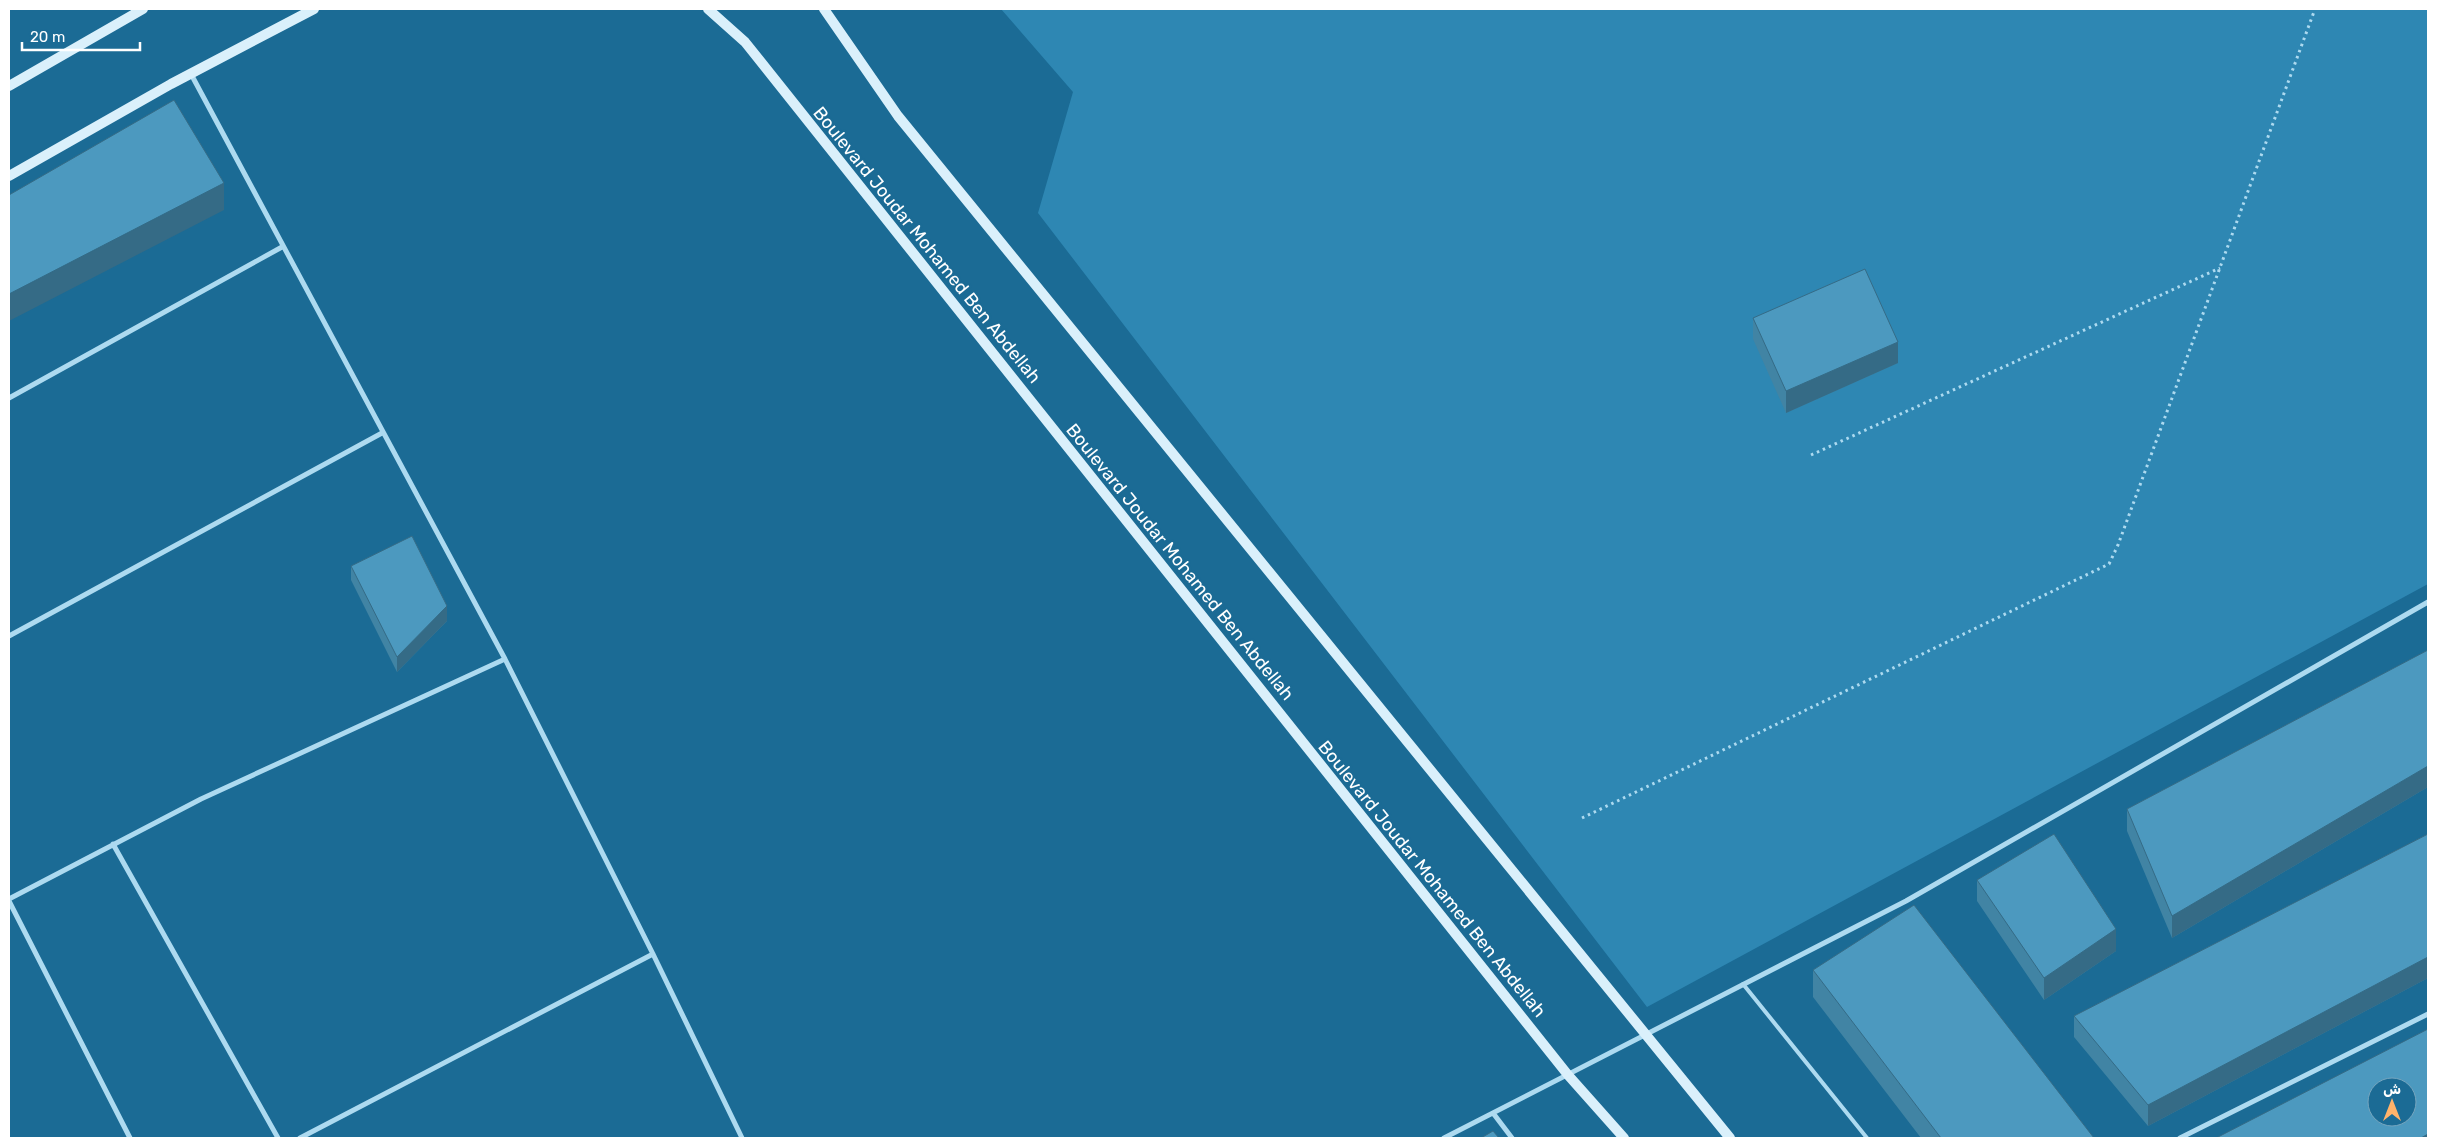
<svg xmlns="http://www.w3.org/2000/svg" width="2437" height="1147" font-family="Rubik,'Noto Sans Arabic',sans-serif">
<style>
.green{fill:#2e87b3}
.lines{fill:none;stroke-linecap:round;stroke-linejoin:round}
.path{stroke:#addaf0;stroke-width:3;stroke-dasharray:2.5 4;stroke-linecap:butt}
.lane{stroke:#addaf0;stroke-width:4}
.street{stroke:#addaf0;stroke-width:5}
.secondary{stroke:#daf0fb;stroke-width:10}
.wall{fill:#4184a4}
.shaded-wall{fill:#356b86}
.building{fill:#4c99bf;stroke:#356b86;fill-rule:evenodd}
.labels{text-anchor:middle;stroke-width:4.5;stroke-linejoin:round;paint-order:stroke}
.street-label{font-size:18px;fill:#fff;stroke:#1b6b95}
</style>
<rect width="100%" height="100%" fill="#1b6b95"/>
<path class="green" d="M 1001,9 L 2428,9 L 2428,584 L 1647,1007 L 1038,213 L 1073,92 Z"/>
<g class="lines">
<path class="path" d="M 1811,455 L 2220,268
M 1582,818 L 2109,564 L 2118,545 L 2315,9"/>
<path class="lane" d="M 1743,984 L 1867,1138"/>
<path class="street" d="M 191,74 L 505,659 L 653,954 L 742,1138
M 9,398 L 282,247
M 9,636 L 382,433
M 113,844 L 278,1138
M 9,899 L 201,799 L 505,659
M 9,901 L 130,1138
M 1493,1113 L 1512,1138
M 300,1138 L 653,954
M 1444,1138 L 1906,901 L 2428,602
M 2180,1138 L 2428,1014"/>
<path class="secondary" d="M 708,9 L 745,42 L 1568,1075 L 1624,1138
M 824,9 L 898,116 L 1730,1138
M 9,86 L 143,9
M 9,176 L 171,84 L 314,9"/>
</g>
<path class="wall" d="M 1753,318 L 1898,363 L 1786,413 L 1753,339 Z
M 351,566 L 447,621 L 397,672 L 351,580 Z
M 2428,650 L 2428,787 L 2172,938 L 2127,831 L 2127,809 Z
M 2428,834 L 2428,978 L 2148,1126 L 2074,1037 L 2074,1016 Z
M 1977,880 L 2116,951 L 2044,1000 L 1977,901 Z
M 1813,970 L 2094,1138 L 1921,1138 L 1813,997 Z"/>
<path class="shaded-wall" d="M 224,183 L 224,210 L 9,321 L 9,294 Z
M 1898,342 L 1898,363 L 1786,413 L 1786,391 Z
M 447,606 L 447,621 L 397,672 L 397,657 Z
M 2428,766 L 2428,787 L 2172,938 L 2172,916 Z
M 2116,929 L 2116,951 L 2044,1000 L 2044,978 Z
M 2428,957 L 2428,978 L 2148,1126 L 2148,1105 Z
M 2428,1134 L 2428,1138 L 2421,1138 Z"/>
<path class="building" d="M 174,100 L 224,183 L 9,294 L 9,195 Z
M 1865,269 L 1898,342 L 1786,391 L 1753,318 Z
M 412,536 L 447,606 L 397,657 L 351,566 Z
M 2428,650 L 2428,766 L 2172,916 L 2127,809 Z
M 2054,834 L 2116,929 L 2044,978 L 1977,880 Z
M 2428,834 L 2428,957 L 2148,1105 L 2074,1016 Z
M 1914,905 L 2094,1138 L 1941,1138 L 1813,970 Z
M 2428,1029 L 2428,1134 L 2421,1138 L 2216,1138 ZM 2377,1087 L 2407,1087 L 2407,1117 L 2377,1117 Z
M 1493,1131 L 1499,1138 L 1481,1138 Z"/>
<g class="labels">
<g class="street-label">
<text transform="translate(927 245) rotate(51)" y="6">Boulevard Joudar Mohamed Ben Abdellah</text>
<text transform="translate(1180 562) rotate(51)" y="6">Boulevard Joudar Mohamed Ben Abdellah</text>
<text transform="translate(1432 879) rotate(51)" y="6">Boulevard Joudar Mohamed Ben Abdellah</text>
</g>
</g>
<rect width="2437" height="1147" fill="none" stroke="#ffffff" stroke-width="20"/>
<g transform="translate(2392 1102)"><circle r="24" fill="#1b6b95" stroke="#76a6bf"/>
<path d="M0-4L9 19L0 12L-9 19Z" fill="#ffb36b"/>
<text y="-8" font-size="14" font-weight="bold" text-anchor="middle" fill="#ffffff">ش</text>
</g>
<path d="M22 42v8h118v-8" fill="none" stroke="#ffffff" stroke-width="2.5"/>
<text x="30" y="42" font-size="15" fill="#ffffff" stroke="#1b6b95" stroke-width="4" paint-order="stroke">20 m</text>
</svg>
